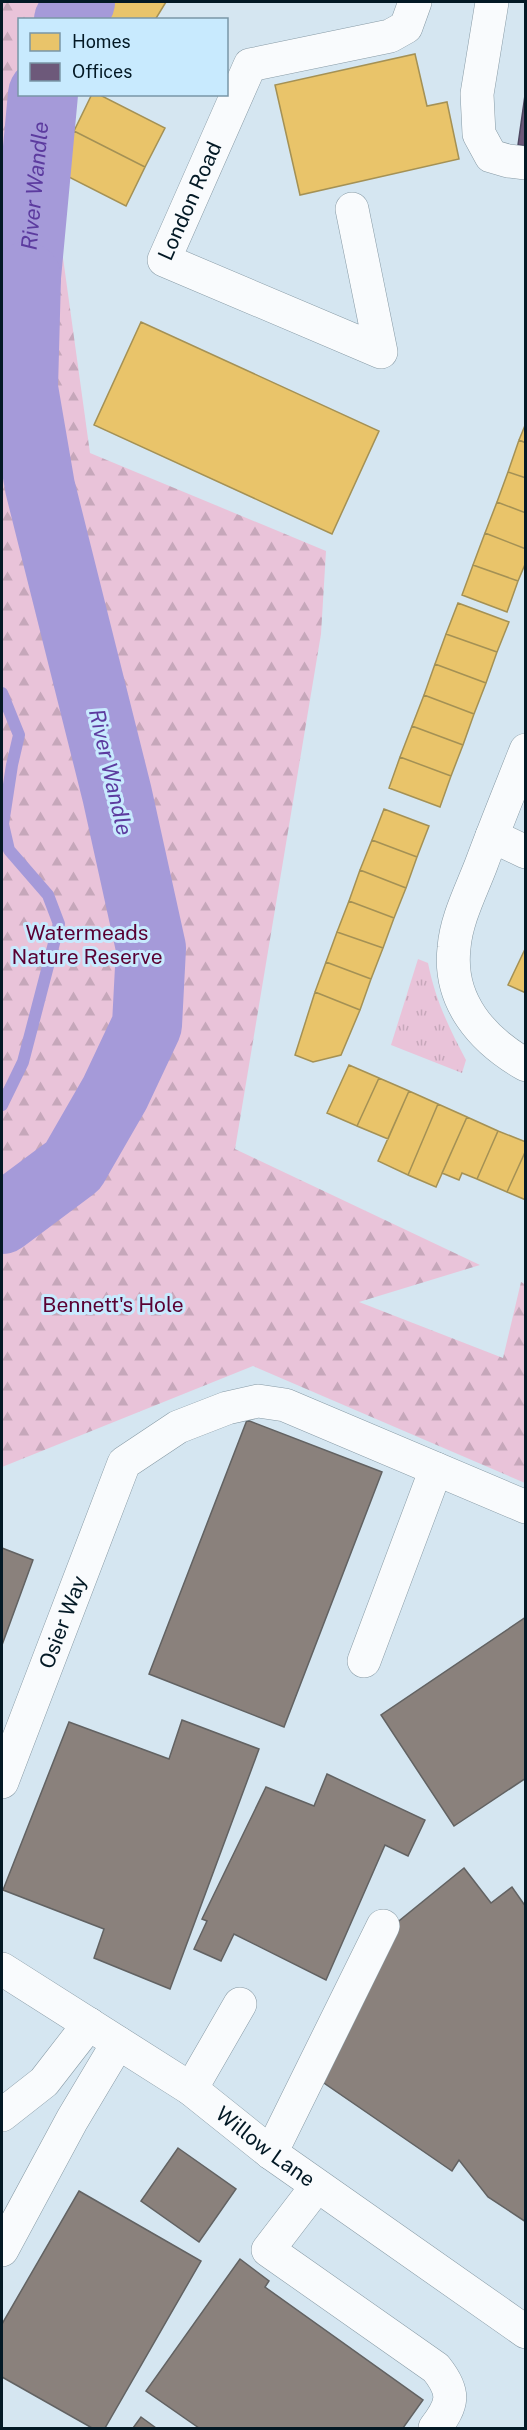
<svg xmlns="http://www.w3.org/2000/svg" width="527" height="2430" font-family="'Public Sans',sans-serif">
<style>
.grass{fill:url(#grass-tufts)}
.forest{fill:url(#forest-firs)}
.homes{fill:#e9c46a;stroke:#a49155;stroke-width:1.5}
.offices{fill:#6d597a;stroke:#4d4660;stroke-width:1.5}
.industry{fill:#8a817c;stroke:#626262;stroke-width:1.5}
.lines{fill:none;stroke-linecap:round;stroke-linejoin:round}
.stream{stroke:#a59ad9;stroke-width:12}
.river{stroke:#a59ad9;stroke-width:70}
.minor-casing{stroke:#879aa5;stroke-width:34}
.minor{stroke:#f9fbfd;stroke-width:33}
.labels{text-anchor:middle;stroke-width:6;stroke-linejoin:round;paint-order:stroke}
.street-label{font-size:21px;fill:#031925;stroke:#c8eafe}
.park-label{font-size:21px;fill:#5a0133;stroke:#c8eafe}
.water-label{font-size:22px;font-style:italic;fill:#5c3b9f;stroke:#c8eafe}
</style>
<defs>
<pattern id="grass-tufts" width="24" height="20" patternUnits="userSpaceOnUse" patternTransform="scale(1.5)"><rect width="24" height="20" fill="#e9c3d9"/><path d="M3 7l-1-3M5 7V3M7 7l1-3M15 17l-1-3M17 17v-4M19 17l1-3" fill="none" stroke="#c6a7ba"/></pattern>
<pattern id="forest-firs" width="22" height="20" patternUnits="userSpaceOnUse" patternTransform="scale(1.5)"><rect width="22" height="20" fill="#e9c3d9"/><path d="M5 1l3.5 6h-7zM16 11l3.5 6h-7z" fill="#c6a7ba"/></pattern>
</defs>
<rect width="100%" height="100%" fill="#d5e6f1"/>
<path class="grass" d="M 418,959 L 428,963 C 435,999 449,1028 466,1060 L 462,1073 L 391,1045 Z"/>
<path class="forest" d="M 2,2 L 104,2 L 91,19 L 20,20 L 20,94 L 58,95 L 51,171 L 90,453 L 326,551 L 321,634 L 235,1149 L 480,1265 L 359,1302 L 503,1358 L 521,1282 L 525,1284 L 525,1483 L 253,1366 L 2,1467 Z"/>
<path class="homes" d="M 106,2 L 166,2 L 155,20 L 95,20 Z
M 415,54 L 427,106 L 447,102 L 459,159 L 300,195 L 275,85 Z
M 92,94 L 98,94 L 165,128 L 145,167 L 74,131 Z
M 74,131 L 145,167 L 126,206 L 55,170 Z
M 141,322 L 379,431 L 332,534 L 94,425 Z
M 526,423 L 526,443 L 519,440 Z
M 519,440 L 526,443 L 526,478 L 508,472 Z
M 508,472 L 526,478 L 526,513 L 497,502 Z
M 497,502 L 526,513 L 526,549 L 485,533 Z
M 485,533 L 526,549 L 526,562 L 518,581 L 473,565 Z
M 473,565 L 518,581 L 507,612 L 462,595 Z
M 458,603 L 509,622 L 497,652 L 446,634 Z
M 446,634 L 497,652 L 486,683 L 435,664 Z
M 435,664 L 486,683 L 474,714 L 424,695 Z
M 424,695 L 474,714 L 463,745 L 412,726 Z
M 412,726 L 463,745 L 451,776 L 400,757 Z
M 400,757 L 451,776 L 440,807 L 389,788 Z
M 384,809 L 429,826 L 417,857 L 372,840 Z
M 372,840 L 417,857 L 406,888 L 360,870 Z
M 360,870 L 406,888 L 394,918 L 349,901 Z
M 349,901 L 394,918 L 383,948 L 337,932 Z
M 337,932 L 383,948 L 371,979 L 326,962 Z
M 526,947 L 526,993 L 508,985 Z
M 326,962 L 371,979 L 360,1010 L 315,992 Z
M 315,992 L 360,1010 L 341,1055 L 313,1062 L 295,1055 Z
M 349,1065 L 379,1078 L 357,1126 L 327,1113 Z
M 379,1078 L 409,1091 L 388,1139 L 357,1126 Z
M 409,1091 L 438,1104 L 408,1175 L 378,1161 Z
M 438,1104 L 467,1117 L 436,1187 L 408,1175 Z
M 467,1117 L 498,1131 L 477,1179 L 462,1173 L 459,1180 L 442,1173 Z
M 498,1131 L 526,1142 L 526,1150 L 507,1192 L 477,1179 Z
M 526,1150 L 526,1200 L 507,1192 Z"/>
<path class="offices" d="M 526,88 L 526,146 L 518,145 Z"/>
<path class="industry" d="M 247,1420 L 382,1472 L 284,1727 L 149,1674 Z
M 2,1548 L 33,1560 L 2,1645 Z
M 526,1617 L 526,1778 L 454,1826 L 381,1715 Z
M 182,1720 L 259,1749 L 170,1989 L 94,1958 L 104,1929 L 3,1890 L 69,1722 L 169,1759 Z
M 327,1774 L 425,1820 L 408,1856 L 385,1845 L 326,1980 L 234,1934 L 221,1961 L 194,1949 L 207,1921 L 202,1919 L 266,1787 L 314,1806 Z
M 464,1868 L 491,1903 L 512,1887 L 526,1907 L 526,2222 L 488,2197 L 459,2160 L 452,2171 L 321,2081 L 394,1925 Z
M 178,2148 L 236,2189 L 199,2242 L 141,2201 Z
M 79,2191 L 201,2261 L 105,2428 L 92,2428 L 2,2377 L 2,2324 Z
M 240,2259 L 269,2281 L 265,2287 L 423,2400 L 403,2428 L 199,2428 L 146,2391 Z
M 141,2417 L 156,2428 L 133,2428 Z"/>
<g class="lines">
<path class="stream" d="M 2,414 L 23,388
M 2,693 L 19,735 L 12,765 L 3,824 L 9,850 L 48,895 L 59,924 L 23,1062 L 2,1105"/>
<g class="river">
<path d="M 69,20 L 80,2"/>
<path id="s1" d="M 2,272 L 26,277 L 43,94"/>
<path d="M 2,1219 L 73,1166 L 115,1093 L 147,1025 L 151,948 L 117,794 L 40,487 L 23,388 L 26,277"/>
</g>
<defs>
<g id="minor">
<path d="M 492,2 L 477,94 L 479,134 L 491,156 L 508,161 L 526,163"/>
<path id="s2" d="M 352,209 L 381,352 L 164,260 L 250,65 L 390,36 L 406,27 L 415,2"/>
<path d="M 526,750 C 511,788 495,827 481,865 C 471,891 456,920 454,948 C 448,1001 482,1040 526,1065"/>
<path d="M 492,836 L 526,852"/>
<path d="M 364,1661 L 436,1469"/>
<path id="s3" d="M 2,1782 L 124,1463 L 178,1427 L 227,1408 L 258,1401 L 285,1405 L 526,1507"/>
<path id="s4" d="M 2,1969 L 191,2089 L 271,2153 L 526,2332"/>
<path d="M 191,2089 L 240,2004"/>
<path d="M 2,2115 L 44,2082 L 89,2024"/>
<path d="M 271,2153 L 383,1926"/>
<path d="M 317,2186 L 268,2250 L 436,2368 C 456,2393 453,2404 435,2428"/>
<path d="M 2,2250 L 72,2120 L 118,2043"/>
</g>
</defs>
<use href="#minor" class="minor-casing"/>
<use href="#minor" class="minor"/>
</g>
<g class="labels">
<g class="street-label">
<text dy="7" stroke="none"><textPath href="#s2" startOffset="446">London Road</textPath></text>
<text dy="7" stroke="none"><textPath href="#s3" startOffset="171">Osier Way</textPath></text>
<text dy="7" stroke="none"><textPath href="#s4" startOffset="318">Willow Lane</textPath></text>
</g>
<g class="park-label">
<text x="87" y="940">Watermeads<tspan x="87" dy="24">Nature Reserve</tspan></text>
<text x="113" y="1312">Bennett's Hole</text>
</g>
<g class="water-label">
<text dy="8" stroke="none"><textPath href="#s1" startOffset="116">River Wandle</textPath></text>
<text transform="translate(111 772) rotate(77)" y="8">River Wandle</text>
</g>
</g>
<rect width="527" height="2430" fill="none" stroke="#031925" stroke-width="6"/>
<rect x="18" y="18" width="210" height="78" fill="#c8eafe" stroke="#7996a7" stroke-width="1.5"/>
<rect x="30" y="33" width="30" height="18" fill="#e9c46a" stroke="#7996a7" stroke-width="1.5"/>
<text x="72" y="48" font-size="18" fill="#031925">Homes</text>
<rect x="30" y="63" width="30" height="18" fill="#6d597a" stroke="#7996a7" stroke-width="1.5"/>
<text x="72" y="78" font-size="18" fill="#031925">Offices</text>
</svg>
